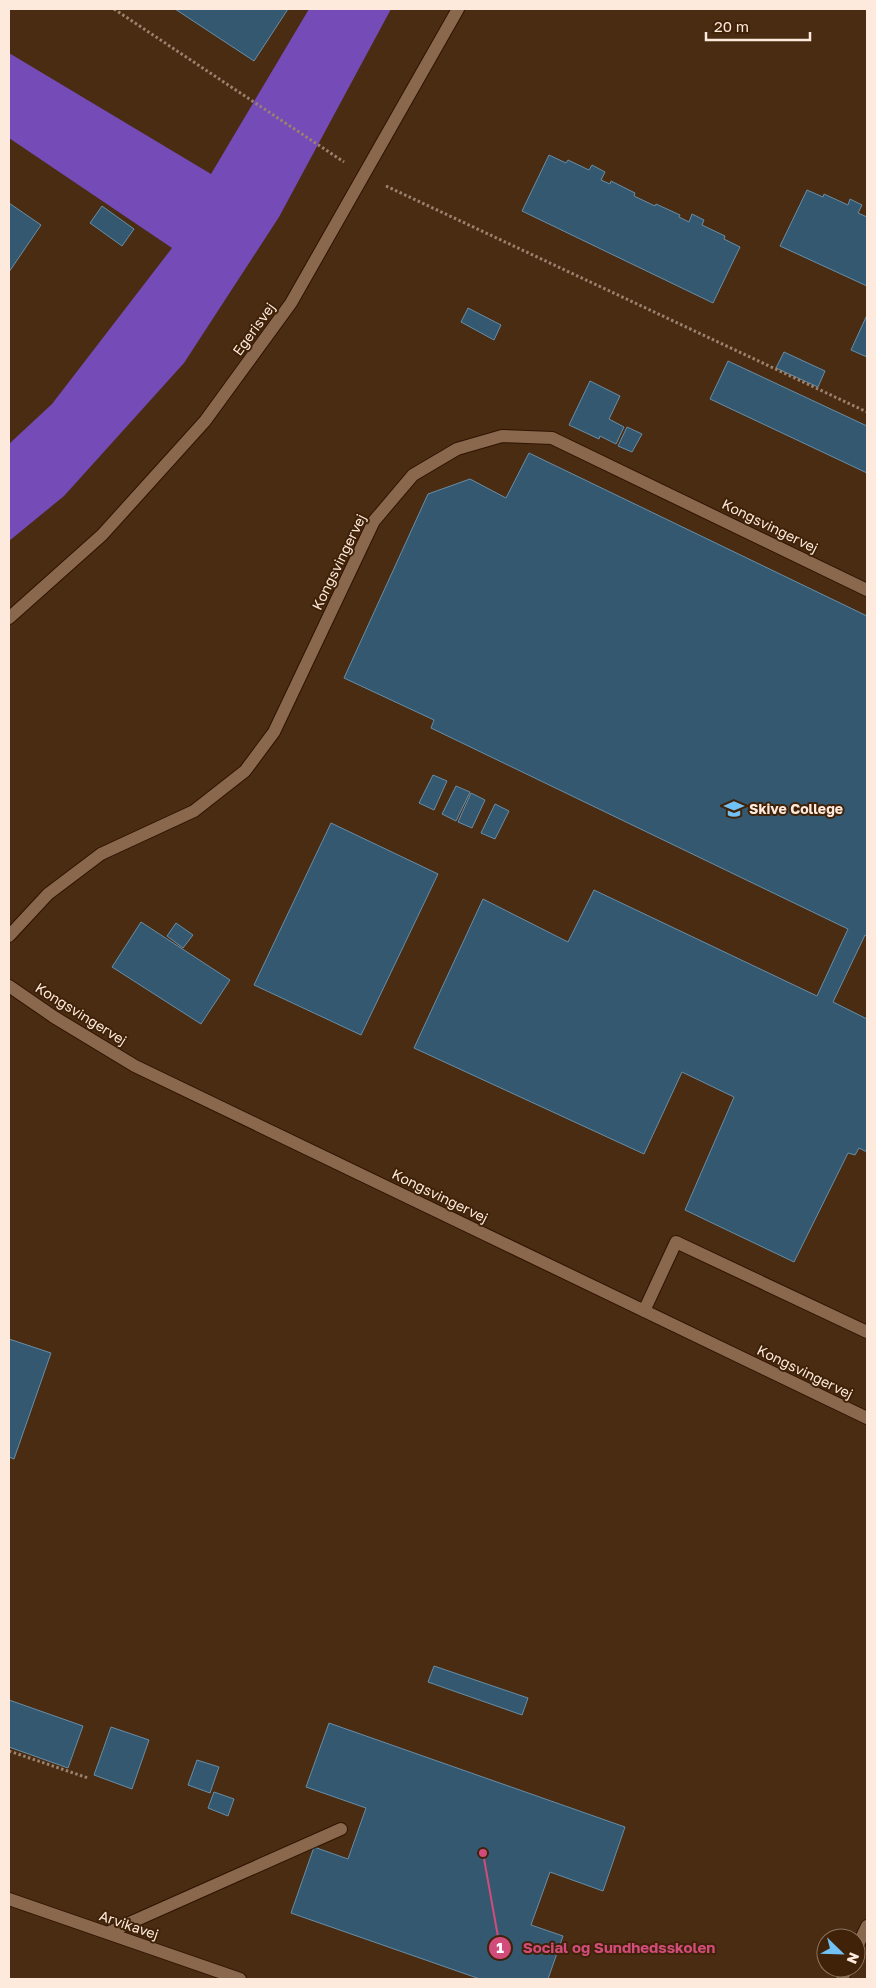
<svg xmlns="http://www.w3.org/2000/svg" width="876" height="1988" font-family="'Golos Text',sans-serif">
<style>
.forest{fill:#754bb7}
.building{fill:#335870;stroke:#678ea8}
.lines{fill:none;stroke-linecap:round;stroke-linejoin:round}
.minor-casing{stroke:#2f1300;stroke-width:14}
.path{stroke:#9b826e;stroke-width:3;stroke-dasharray:2.5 2.5;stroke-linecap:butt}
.minor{stroke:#8a684e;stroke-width:12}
.labels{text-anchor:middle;stroke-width:4;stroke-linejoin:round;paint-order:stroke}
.street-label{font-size:14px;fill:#feeadc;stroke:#3f2208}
.poi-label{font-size:14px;font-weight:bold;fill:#feeadc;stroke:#3f2208;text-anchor:start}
.leader{fill:none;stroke:#d14c7b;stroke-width:2}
.callout-dot{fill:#d14c7b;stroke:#3f2208;stroke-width:2}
.mark-label{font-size:15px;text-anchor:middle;font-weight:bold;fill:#fff}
.callout-label{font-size:15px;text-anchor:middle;font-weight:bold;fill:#d14c7b;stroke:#3f2208;stroke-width:4;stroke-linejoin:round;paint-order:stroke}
</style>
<rect width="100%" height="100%" fill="#4a2c13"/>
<path class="forest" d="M 309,9 L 391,9 L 279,217 L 184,363 L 64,496 L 9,541 L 9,444 L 52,404 L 172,248 L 9,138 L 9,53 L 211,174 Z"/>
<path class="building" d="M 175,9 L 288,9 L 254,61 Z
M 549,155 L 566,163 L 568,160 L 589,170 L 592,165 L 605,172 L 601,180 L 610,184 L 611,181 L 635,193 L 634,196 L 655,206 L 656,204 L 680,215 L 679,217 L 689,222 L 692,214 L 704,220 L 702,225 L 725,236 L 724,239 L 740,247 L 713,303 L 522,211 Z
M 807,190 L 823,197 L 824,194 L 848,205 L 850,199 L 862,205 L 858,213 L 867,217 L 867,216 L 867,286 L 780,246 Z
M 9,203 L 41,225 L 9,272 Z
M 102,206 L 134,229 L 122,246 L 90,223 Z
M 468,308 L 501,325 L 494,340 L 461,322 Z
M 867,315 L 867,357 L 851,350 Z
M 784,352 L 825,371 L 818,387 L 776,368 Z
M 728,361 L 867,426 L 867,473 L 710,399 Z
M 590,381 L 620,396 L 609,419 L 624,427 L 616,444 L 600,436 L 599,439 L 569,425 Z
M 627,427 L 642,434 L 632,452 L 618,446 Z
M 529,453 L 867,616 L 867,936 L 865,935 L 833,1002 L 867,1019 L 867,1152 L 859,1148 L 855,1155 L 848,1153 L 794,1262 L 685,1210 L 734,1097 L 682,1072 L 644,1154 L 414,1048 L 483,899 L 568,942 L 594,890 L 817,996 L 848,929 L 431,728 L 434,720 L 344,678 L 428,494 L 470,479 L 506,498 Z
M 433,775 L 447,781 L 434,810 L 419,803 Z
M 456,786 L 470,792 L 456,821 L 442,814 Z
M 471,793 L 485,800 L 472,828 L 458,822 Z
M 495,804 L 509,811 L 495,839 L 481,833 Z
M 331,823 L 438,874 L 361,1035 L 254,985 Z
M 141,922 L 230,980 L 201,1024 L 112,967 Z
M 176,923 L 193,935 L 183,948 L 167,936 Z
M 9,1339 L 51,1353 L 14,1459 L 9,1457 Z
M 434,1666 L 528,1698 L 522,1715 L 428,1682 Z
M 9,1700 L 83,1726 L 68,1768 L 9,1747 Z
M 329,1723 L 625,1827 L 603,1891 L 550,1872 L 531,1925 L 563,1936 L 548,1979 L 480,1979 L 291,1913 L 314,1847 L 348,1859 L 366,1808 L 306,1787 Z
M 111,1727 L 149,1740 L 132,1789 L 94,1775 Z
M 197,1760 L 219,1767 L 210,1793 L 188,1785 Z
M 214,1792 L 234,1799 L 228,1816 L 208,1808 Z"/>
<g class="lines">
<defs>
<path id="minor" d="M 9,618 L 102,535 L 205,421 L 291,303 L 458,9
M 9,936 L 48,894 L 101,854 L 194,811 L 245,771 L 274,732 L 374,521 L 413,475 L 457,449 L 502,436 L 552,438 L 867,590
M 9,986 L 54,1017 L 135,1066 L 867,1418
M 644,1311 L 676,1242 L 867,1332
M 9,1899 L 240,1979
M 107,1933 L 341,1829
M 856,1949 L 867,1926
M 842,1979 L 847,1968"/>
</defs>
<use href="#minor" class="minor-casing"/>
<path class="path" d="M 114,9 L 344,162
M 386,186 L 867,412
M 9,1751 L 88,1778"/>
<use href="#minor" class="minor"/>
</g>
<defs>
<symbol id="school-bare" viewBox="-9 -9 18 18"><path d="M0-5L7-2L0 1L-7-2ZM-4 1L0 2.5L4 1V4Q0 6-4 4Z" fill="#71c1f5" stroke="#3f2208" stroke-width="2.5" paint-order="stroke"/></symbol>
</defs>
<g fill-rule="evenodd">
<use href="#school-bare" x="720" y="795" width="28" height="28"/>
</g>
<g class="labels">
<g class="street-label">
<text transform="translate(254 329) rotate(-54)" y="5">Egerisvej</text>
<text transform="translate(770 526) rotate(26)" y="5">Kongsvingervej</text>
<text transform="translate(339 562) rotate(-64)" y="5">Kongsvingervej</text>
<text transform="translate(81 1014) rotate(32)" y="5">Kongsvingervej</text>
<text transform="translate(440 1196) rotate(26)" y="5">Kongsvingervej</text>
<text transform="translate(805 1372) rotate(26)" y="5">Kongsvingervej</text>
<text transform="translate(129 1925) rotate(19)" y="5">Arvikavej</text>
</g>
<g class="poi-label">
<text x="749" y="814">Skive College</text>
</g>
</g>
<path class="leader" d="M483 1853L500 1948"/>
<g class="callout-dot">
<circle cx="483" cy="1853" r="5"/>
<circle cx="500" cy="1948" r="12"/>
</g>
<g class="mark-label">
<text x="500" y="1953">1</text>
</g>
<g class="callout-label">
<text x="619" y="1953">Social og Sundhedsskolen</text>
</g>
<rect width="876" height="1988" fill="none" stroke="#feeadc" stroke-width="20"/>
<g transform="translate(841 1953) rotate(113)"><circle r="24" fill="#3f2208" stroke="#8b725d"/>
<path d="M0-4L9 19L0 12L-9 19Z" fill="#71c1f5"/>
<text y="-8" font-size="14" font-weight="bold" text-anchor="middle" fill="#feeadc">N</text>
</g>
<path d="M706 32v8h104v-8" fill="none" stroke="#feeadc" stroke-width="2.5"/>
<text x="714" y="32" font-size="15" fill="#feeadc" stroke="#3f2208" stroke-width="4" paint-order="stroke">20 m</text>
</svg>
